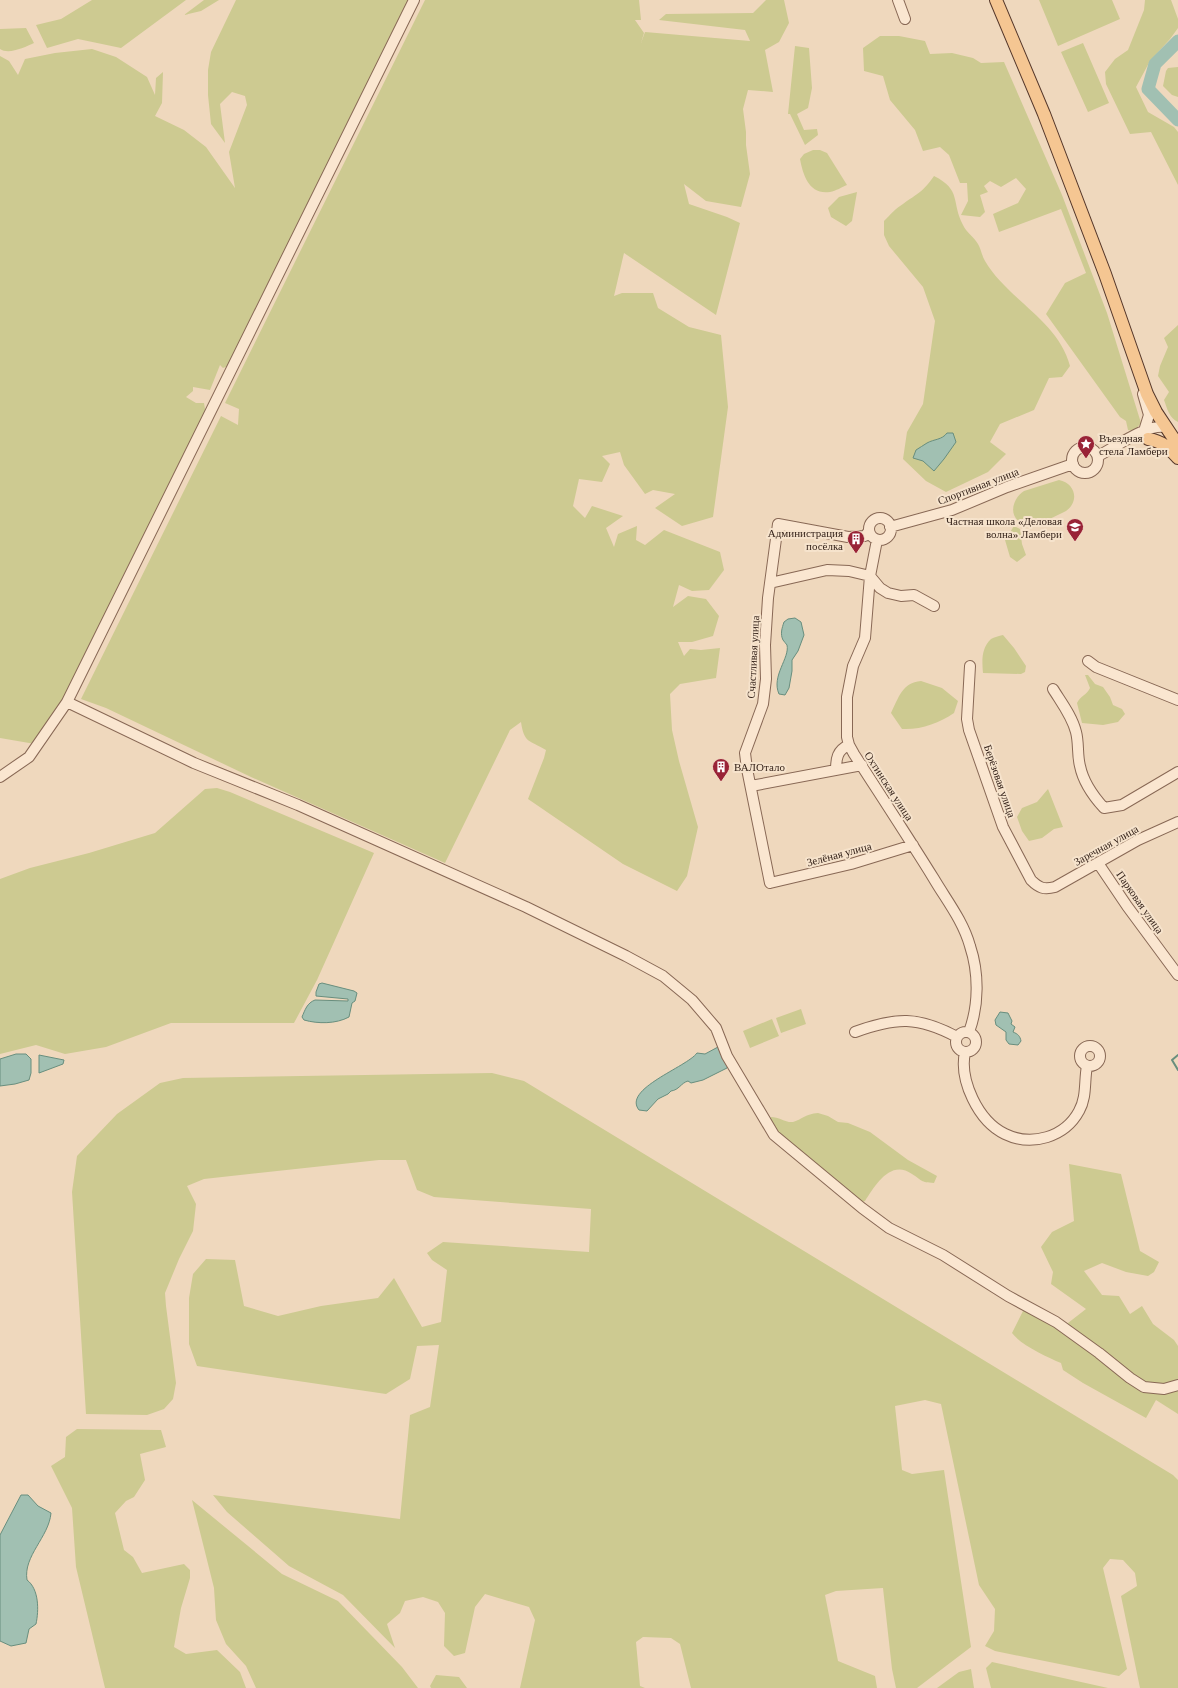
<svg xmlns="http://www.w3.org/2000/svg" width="1178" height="1688" font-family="'Times New Roman',serif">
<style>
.green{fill:#cdca91}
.water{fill:#a1c0b2;stroke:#688e7e}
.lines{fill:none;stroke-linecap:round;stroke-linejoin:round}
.stream{stroke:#688e7e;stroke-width:2}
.river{stroke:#a1c0b2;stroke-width:13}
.minor-casing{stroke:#886855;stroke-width:12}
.major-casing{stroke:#55372a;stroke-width:14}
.minor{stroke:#fae6d0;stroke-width:10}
.major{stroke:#f5c692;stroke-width:12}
.labels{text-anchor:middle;stroke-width:4;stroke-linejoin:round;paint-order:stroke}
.poi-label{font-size:11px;fill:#36241b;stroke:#f6e3cc;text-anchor:start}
.street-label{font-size:11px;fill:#36241b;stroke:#f6e3cc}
</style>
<rect width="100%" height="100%" fill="#efd8bd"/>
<path class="green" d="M 92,0 L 186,0 L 121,48 L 78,39 L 47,48 L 36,25 L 61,19 Z
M 204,0 L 219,0 L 201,11 L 184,15 Z
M 236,0 L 412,0 L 228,366 L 223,368 L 220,365 L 210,390 L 193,387 L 193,391 L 186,397 L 196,403 L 204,403 L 206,415 L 54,716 L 35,744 L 0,738 L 0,56 L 9,61 L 18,75 L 25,59 L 55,53 L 92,49 L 116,57 L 147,77 L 155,95 L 156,78 L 163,72 L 162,103 L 155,116 L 184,130 L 206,147 L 235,188 L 229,152 L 247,105 L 245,96 L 232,92 L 220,104 L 225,143 L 211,124 L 208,95 L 208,70 L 211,52 Z
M 425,0 L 639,0 L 641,20 L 635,20 L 644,33 L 641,43 L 645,32 L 750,41 L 745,30 L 659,20 L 666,14 L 753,13 L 766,0 L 784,0 L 789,23 L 779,42 L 765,50 L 773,92 L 748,90 L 743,109 L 746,132 L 746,145 L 750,174 L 741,207 L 706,201 L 684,184 L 689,204 L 727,217 L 740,223 L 716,315 L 624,253 L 614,296 L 622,293 L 653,293 L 658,308 L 689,327 L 721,335 L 728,407 L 713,517 L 682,526 L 655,508 L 675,494 L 653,490 L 645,494 L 624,465 L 620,452 L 602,456 L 610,464 L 602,482 L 579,479 L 573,506 L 585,518 L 592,506 L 623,516 L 606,528 L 614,547 L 618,534 L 637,526 L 636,540 L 645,545 L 664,530 L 720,552 L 724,570 L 709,590 L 692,591 L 679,585 L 673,607 L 688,596 L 706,599 L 719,616 L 713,636 L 692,642 L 678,642 L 684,656 L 690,649 L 701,650 L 720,648 L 716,678 L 680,684 L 670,694 L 672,730 L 679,761 L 698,827 L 687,876 L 677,891 L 623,864 L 528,799 L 544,758 L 546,750 C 529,740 524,743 521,722 L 510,730 L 445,863 L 251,777 L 106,708 L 81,699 L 221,416 L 238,425 L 239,409 L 225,403 Z
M 1039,0 L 1112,0 L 1120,19 L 1058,46 Z
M 1145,0 L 1171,0 L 1178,19 L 1178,28 L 1170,39 L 1150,61 L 1136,87 L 1148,112 L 1174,127 L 1178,132 L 1178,185 L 1151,132 L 1130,134 L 1106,84 L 1105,72 L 1115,59 L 1128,50 L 1144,10 Z
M 26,28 L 34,43 C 25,47 9,55 0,49 L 0,29 Z
M 880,36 L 899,36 L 925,41 L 930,54 L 952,53 L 973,58 L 981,63 L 1004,62 L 1062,195 L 1094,279 L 1107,313 L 1141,423 L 1134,431 L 1128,430 L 1126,421 L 1120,417 L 1046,314 L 1065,283 L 1086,273 L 1061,209 L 999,232 L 993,214 L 1018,203 L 1026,189 L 1016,178 L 1001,187 L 990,181 L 984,186 L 988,192 L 980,195 L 985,212 L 980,217 L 961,215 L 968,201 L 967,183 L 960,183 L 949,155 L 940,147 L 923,151 L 915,130 L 890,100 L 883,76 L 864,71 L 863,48 Z
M 1083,43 L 1109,103 L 1088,112 L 1061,52 Z
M 795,46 L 809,48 L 812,88 L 808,108 L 797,114 L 804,130 L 817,129 L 818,135 L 805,145 L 790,114 L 788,114 Z
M 1178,67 L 1178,97 L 1172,95 L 1163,86 L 1166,71 L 1168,68 Z
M 813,150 L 820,150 L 827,153 L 847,185 C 842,187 836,191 830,192 C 809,195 803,175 800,159 L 804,154 Z
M 934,176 C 962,190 951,202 963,225 C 966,232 974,237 978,244 C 981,249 982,256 985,261 C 1008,300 1058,320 1070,366 L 1062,377 L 1049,378 L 1034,410 L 1000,424 L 990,442 L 1006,454 L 988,472 L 946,492 L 926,481 L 903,459 L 907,432 L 923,404 L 935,321 L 923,287 L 889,246 L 884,235 L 884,221 C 890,215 896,208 903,204 C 918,193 922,193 934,176 Z
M 857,192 L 852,221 L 846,226 L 831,217 L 828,208 L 839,197 Z
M 1178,325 L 1178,422 C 1169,418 1167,408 1164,400 L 1169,392 L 1158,376 L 1160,366 L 1168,347 L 1164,338 Z
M 1059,480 C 1075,483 1080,501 1066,511 C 1055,516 1039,526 1027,524 C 1007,521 1011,499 1024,491 Z
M 1014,526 L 1020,529 L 1022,544 L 1026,555 L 1017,562 L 1010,557 L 1005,540 Z
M 1003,635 L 1014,648 L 1026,666 L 1025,672 L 1021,674 L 983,673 C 982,662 981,648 991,639 C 994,637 999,636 1003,635 Z
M 1085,675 L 1088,675 L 1095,684 L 1103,687 L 1110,697 L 1113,705 L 1122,709 L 1125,714 L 1118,722 L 1103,725 L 1082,723 L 1077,703 C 1080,696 1087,695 1090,688 Z
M 921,681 L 942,688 L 958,701 L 954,713 C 939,723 921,730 902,729 L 891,713 C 899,697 902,683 921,681 Z
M 217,788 L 230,792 L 374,853 L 317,980 L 294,1023 L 171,1023 L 106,1047 L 65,1054 L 36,1045 L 0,1054 L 0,879 L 30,868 L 89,853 L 155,833 L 205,789 Z
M 1048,789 L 1063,827 L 1054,829 L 1042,838 L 1029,841 L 1022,831 L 1017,817 L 1022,808 L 1037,802 Z
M 801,1009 L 806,1024 L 781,1033 L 776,1018 Z
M 772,1019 L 779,1036 L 750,1048 L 743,1031 Z
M 492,1073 L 524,1081 L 1173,1475 L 1178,1480 L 1178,1688 L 1140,1688 L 1121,1596 L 1137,1586 L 1135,1573 L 1123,1560 L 1110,1559 L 1103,1568 L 1127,1669 L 1119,1676 L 995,1651 L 985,1646 L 994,1631 L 995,1609 L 979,1585 L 941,1404 L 925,1400 L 895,1406 L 902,1470 L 912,1474 L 944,1470 L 971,1647 L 917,1688 L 896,1688 L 892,1669 L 883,1588 L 836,1591 L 825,1595 L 838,1661 L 875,1676 L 877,1688 L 691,1688 L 680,1644 L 671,1638 L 643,1637 L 636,1642 L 640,1686 L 645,1688 L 520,1688 L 535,1620 L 529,1607 L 485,1594 L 475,1607 L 465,1653 L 454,1656 L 444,1646 L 445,1613 L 438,1602 L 423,1597 L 405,1601 L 400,1613 L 387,1624 L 395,1648 L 343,1595 L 289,1566 L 227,1512 L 213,1495 L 400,1519 L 410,1415 L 430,1407 L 439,1345 L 417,1346 L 410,1379 L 386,1394 L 197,1366 L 189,1344 L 189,1298 L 193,1274 L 206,1259 L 235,1260 L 244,1306 L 278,1316 L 321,1306 L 378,1298 L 394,1278 L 422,1327 L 441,1322 L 447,1270 L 432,1260 L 427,1253 L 443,1242 L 589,1252 L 591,1209 L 434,1197 L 417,1190 L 406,1160 L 379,1160 L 204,1179 L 187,1186 L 196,1204 L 193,1231 L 179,1259 L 165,1293 L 166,1306 L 176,1383 L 173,1399 L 164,1409 L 147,1415 L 86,1414 L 72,1192 L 77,1156 L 117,1114 L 160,1083 L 183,1078 Z
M 818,1113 L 828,1116 L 838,1122 L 848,1123 L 870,1132 L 908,1160 L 937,1176 L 934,1183 C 920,1182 923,1181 912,1174 C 890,1159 875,1186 865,1201 L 862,1202 L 844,1186 L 780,1135 L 769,1120 L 771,1117 C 779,1117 786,1123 793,1122 C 803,1119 805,1114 818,1113 Z
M 1069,1164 L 1121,1174 L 1140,1251 L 1159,1262 L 1154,1272 L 1148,1276 L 1126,1272 L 1102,1263 L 1084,1271 L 1102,1295 L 1119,1296 L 1130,1314 L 1142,1306 L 1153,1324 L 1174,1340 L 1178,1346 L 1178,1414 L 1156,1400 L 1146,1418 L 1083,1383 L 1063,1370 L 1061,1363 C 1047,1357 1021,1345 1012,1333 L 1023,1311 L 1029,1311 L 1059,1330 L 1086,1309 L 1051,1284 L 1053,1272 L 1041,1247 L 1052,1232 L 1074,1221 Z
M 77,1429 L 161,1430 L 166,1447 L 140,1454 L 145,1480 L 134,1497 L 126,1501 L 115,1513 L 124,1550 L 133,1557 L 142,1573 L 184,1564 L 190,1570 L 190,1578 L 181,1608 L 174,1647 L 186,1654 L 217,1650 L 240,1672 L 246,1688 L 105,1688 L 76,1567 L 72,1508 L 51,1466 L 65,1457 L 66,1437 Z
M 192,1500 L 282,1574 L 338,1601 L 402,1667 L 418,1688 L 256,1688 L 246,1666 L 226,1644 L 216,1620 L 214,1588 Z
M 992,1662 L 1108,1688 L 991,1688 L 986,1668 Z
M 971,1669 L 974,1688 L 937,1688 L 959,1672 Z
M 436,1675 L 459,1677 L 467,1688 L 431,1688 L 430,1686 Z"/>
<path class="water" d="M 947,433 L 953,433 L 956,442 L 944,459 L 934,471 L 923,461 L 913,458 L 916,450 C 920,448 923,445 927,443 C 934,439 942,440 947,433 Z
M 795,618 L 801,622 L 804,635 L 798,651 L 792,660 L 792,671 L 789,688 L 785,695 L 779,694 C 771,676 790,658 787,645 C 786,643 784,642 783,640 C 780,634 782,628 784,622 L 788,619 Z
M 322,983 L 354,991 L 357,993 L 355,1001 L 352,1003 L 349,1017 C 336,1024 318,1024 304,1020 L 302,1017 C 305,1010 307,1003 315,1000 L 348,1001 L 348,999 L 316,996 L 316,992 L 319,984 Z
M 1000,1012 L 1008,1013 L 1012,1021 L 1011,1024 L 1015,1027 L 1013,1032 C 1018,1034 1020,1036 1021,1041 L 1018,1045 L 1009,1044 L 1006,1040 L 1006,1032 L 996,1025 L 995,1020 Z
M 718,1047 L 728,1066 L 727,1068 L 703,1080 L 691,1083 L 688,1081 C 681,1083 679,1090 671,1091 L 668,1094 L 658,1099 L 647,1111 L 639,1110 C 622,1089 687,1067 697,1053 L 705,1054 Z
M 16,1054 L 26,1054 L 31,1059 L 31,1073 L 29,1080 L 15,1084 L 0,1086 L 0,1059 Z
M 39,1055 L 64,1060 L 63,1064 L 39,1073 Z
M 21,1495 L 28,1495 L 38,1506 L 51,1513 C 49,1537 23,1556 27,1580 C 39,1589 39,1610 36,1624 L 29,1629 L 26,1643 L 11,1646 L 0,1641 L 0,1535 Z"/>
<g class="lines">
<path class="stream" d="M 1178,1055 L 1172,1060 L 1178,1070"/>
<path class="river" d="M 1178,41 L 1155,64 L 1148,89 L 1178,120"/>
<defs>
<path id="minor" d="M 898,0 L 905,19
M 1143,394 L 1149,415 L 1144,431
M1072 460a13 13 0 1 1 26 0a13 13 0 1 1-26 0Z
M 1098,456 C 1116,447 1146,424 1165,427
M869 529a11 11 0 1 1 22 0a11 11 0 1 1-22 0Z
M 890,527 L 952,510 L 1007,487 L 1073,464
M 869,531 L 865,536 L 848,537 L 778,524 L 768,598 L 765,645 L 766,679 L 763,704 L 745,753 L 747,769 L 770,883 L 851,864 L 913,845
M 877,540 L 870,576 L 865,638 L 853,666 L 847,697 L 847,737 L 849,745 L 854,754 C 881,796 908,837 934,879 C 947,901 963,921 970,946 C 979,973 979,1005 969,1032
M 770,583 L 827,570 L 849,571 L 870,576 L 880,588 L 888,593 L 901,596 L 914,595 L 934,606
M 1088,661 L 1096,667 L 1178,700
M 970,666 L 967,719 L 969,730 L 1003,827 L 1031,880 C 1039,888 1044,890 1055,887 L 1138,840 L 1178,822
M 1053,689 C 1061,702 1072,716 1076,732 C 1079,743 1077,755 1080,766 C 1083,781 1094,797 1104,808 L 1122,805 L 1178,772
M 67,702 L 194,763 L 298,805 L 526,907 L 626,956 L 663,976 L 692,1000 L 716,1028 L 727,1056 L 774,1135 L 862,1208 L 889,1228 L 943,1255 L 1008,1296 L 1056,1322 L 1099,1353 L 1130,1378 L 1144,1387 L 1164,1389 L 1178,1385
M 836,770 C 836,759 837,750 849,745
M 0,777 L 29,757 L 67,702 L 414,0
M 751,786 L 862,765
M 1098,863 L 1127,906 L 1178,975
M956 1042a10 10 0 1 1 20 0a10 10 0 1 1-20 0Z
M 855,1032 C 896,1017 918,1016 957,1037
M1080 1056a10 10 0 1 1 20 0a10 10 0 1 1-20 0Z
M 965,1052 C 959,1080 978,1121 1005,1134 C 1032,1147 1065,1137 1079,1111 C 1087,1097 1084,1081 1087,1066"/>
<path id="major" d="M 996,0 L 1044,114 L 1105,274 L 1147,394 L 1156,412 L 1178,445
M 1148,439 C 1162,441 1169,448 1178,458"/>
</defs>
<use href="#minor" class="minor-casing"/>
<use href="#major" class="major-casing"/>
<use href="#minor" class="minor"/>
<use href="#major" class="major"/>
</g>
<defs>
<symbol id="sight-pin" viewBox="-11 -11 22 30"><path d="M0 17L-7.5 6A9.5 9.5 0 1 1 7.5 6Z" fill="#992337" stroke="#f6e3cc"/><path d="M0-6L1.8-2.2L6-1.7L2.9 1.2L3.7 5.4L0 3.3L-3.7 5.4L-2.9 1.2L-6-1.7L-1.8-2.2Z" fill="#fff"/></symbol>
<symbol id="school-pin" viewBox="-11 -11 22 30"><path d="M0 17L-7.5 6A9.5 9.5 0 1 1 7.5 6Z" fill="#992337" stroke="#f6e3cc"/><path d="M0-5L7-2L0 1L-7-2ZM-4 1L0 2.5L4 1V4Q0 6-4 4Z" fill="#fff"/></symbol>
<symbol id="building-pin" viewBox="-11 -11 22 30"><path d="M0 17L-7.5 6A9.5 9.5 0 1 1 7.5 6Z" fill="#992337" stroke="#f6e3cc"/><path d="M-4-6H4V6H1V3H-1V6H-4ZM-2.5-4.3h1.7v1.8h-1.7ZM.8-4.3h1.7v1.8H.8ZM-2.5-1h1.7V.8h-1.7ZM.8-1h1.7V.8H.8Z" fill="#fff"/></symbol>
</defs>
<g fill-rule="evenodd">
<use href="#sight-pin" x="1076" y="434" width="20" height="27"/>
<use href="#school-pin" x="1065" y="517" width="20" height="27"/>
<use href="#building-pin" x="846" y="529" width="20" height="27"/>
<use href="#building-pin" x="711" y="757" width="20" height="27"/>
</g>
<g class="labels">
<g class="poi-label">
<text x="1099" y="442">Въездная<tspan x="1099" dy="13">стела Ламбери</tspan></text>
<text x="1062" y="525" text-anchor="end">Частная школа «Деловая<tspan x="1062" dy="13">волна» Ламбери</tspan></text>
<text x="843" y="537" text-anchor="end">Администрация<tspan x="843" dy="13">посёлка</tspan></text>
<text x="734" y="771">ВАЛОтало</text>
</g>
<g class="street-label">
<text transform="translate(978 486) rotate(-21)" y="4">Спортивная улица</text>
<text transform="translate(753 657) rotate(-87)" y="4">Счастливая улица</text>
<text transform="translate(1000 781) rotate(71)" y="4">Берёзовая улица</text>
<text transform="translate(889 786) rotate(57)" y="4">Охтинская улица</text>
<text transform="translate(1106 845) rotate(-29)" y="4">Заречная улица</text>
<text transform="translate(839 854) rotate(-15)" y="4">Зелёная улица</text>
<text transform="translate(1140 902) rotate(55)" y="4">Парковая улица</text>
</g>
</g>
</svg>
